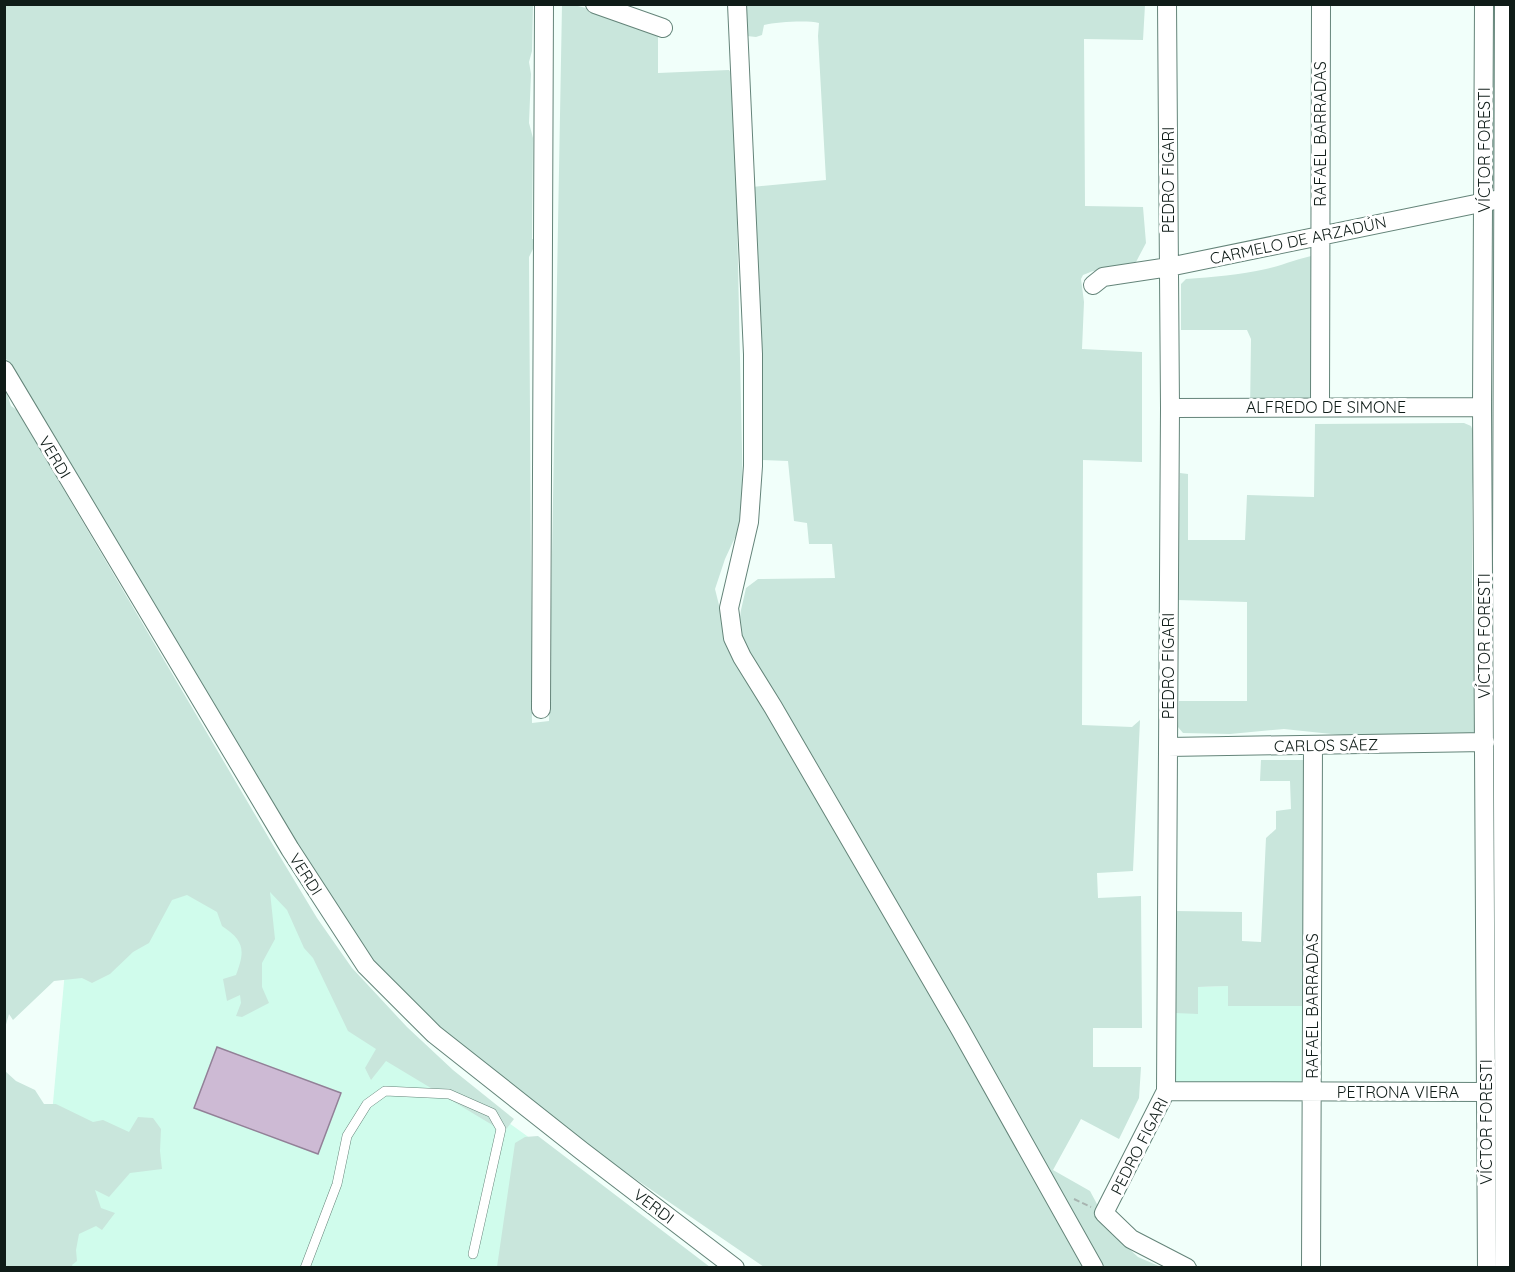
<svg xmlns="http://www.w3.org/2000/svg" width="1515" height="1272" font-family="Quicksand,sans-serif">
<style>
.built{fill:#d0fcec}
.green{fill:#c9e6dc}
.building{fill:#cdbad4;stroke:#928097;stroke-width:1.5}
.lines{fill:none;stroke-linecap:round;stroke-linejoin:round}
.service-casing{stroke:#648479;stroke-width:10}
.minor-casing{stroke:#648479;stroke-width:20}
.tertiary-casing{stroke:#648479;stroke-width:24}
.path{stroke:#a7b4b0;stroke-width:2;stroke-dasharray:6 3;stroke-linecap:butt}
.service{stroke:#fff;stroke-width:9}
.minor{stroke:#fff;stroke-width:18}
.tertiary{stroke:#fff;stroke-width:22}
.labels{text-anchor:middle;stroke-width:6;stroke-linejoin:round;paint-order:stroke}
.street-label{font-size:16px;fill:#0f1c18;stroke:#fff}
</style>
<rect width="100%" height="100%" fill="#f1fffa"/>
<path class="built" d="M 246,830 L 387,1035 L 592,1183 L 575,1267 L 38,1268 L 65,971 Z
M 1228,986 L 1228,1006 L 1302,1006 L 1301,1083 L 1173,1084 L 1175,1013 L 1197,987 Z"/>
<path class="green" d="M 4,5 L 533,5 L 532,51 L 529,62 L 531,74 L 529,123 L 533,138 L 532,239 L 538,239 L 529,257 L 532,723 L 549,721 L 562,5 L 574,5 L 658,26 L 658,73 L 729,70 L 734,78 L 743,498 L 738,531 L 725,559 L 715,589 L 725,629 L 780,731 L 1087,1267 L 764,1267 L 453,1054 L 361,960 L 5,357 Z
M 742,5 L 1145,5 L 1143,40 L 1084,39 L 1085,206 L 1143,207 L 1146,243 L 1136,262 L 1109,270 L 1093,271 L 1083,275 L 1081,279 L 1084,302 L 1082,349 L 1142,352 L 1142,462 L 1083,460 L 1082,725 L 1132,727 L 1140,720 L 1133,871 L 1097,873 L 1098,898 L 1141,896 L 1142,1028 L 1093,1028 L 1093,1067 L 1141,1067 L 1139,1098 L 1119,1139 L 1081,1119 L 1053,1170 L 1090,1191 L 1113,1234 L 1138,1257 L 1161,1267 L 1103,1267 L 827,780 L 773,690 L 744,647 L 739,623 L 741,610 L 746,588 L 758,579 L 835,578 L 832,544 L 809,544 L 807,523 L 794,521 L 788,461 L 759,460 L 752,187 L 826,180 L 818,36 L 819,23 C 807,20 777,22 764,25 L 762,35 L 756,37 L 747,36 Z
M 1489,5 L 1498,5 L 1496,182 L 1493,184 L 1489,179 Z
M 1316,255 L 1320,399 L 1250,412 L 1251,339 L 1247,330 L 1181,330 L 1181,284 L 1186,279 C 1213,277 1240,275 1266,269 C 1284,265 1299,258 1316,255 Z
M 4,385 L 11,406 L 17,410 L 31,434 L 38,441 L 41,451 L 270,840 L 317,918 L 352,968 L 407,1027 L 453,1070 L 514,1119 L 504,1132 L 386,1061 L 371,1080 L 365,1068 L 376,1049 L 348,1031 L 313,958 L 304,948 L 287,910 L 270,892 L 275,939 L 262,963 L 262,987 L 269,1003 L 242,1017 L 236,1016 L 241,1003 L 240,995 L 227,1001 L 223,979 L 236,975 C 245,951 245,941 222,926 L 217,912 L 187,895 L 172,900 L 149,943 L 133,952 L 110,974 L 92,983 L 82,978 L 54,981 L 13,1020 L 9,1014 L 5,1028 Z
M 1464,423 L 1471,426 L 1475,436 L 1472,499 L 1472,601 L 1478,721 L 1477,732 L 1469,736 L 1341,735 L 1284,729 L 1230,734 L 1183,733 L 1178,727 L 1179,701 L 1247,701 L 1247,602 L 1177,600 L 1180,473 L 1188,474 L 1188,540 L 1245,540 L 1247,495 L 1314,497 L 1315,424 Z
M 1261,760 L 1307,760 L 1302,1006 L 1228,1006 L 1228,986 L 1198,987 L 1198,1014 L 1175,1013 L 1175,911 L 1242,912 L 1242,941 L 1261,942 L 1266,838 L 1276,829 L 1276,811 L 1291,809 L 1290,781 L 1260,781 Z
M 5,1071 L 16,1081 L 35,1090 L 44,1104 L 56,1104 L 93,1122 L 103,1120 L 129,1132 L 138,1117 L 153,1118 L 161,1129 L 160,1151 L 162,1169 L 130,1173 L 109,1197 L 95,1190 L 101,1208 L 115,1213 L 102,1230 L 96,1226 L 79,1234 L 76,1250 L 77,1261 L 72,1265 L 73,1267 L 5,1267 Z
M 538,1136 L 710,1267 L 497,1267 L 515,1143 L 525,1137 Z"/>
<path class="building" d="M 217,1047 L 341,1093 L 318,1154 L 194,1108 Z"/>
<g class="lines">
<defs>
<path id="service" d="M 305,1268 L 337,1184 L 347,1136 L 367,1104 L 385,1091 L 449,1094 L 492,1113 L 501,1129 L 473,1254"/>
<path id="minor" d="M 595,4 L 663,28
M 737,4 L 753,354 L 753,466 L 749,522 L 729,608 L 733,638 L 742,657 L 773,707 L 960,1029 L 1094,1268
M 1167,4 L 1170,408 L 1166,1091 L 1104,1213 L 1131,1239 L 1187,1268
M 1484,4 L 1482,407 L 1487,1268
M 1093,285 L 1103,277 L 1169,267 L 1495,200
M 4,370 L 290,849 L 366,966 L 434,1034 L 582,1151 L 735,1268
M 1320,407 L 1321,4
M 1170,408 L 1482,407
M 541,709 L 544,4
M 1168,747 L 1485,742
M 1166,1091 L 1486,1092
M 1311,1268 L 1313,745"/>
<path id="tertiary" d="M 1506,4 L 1504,560 L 1507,1268"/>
</defs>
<use href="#service" class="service-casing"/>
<use href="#minor" class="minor-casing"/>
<use href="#tertiary" class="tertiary-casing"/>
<path class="path" d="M 1074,1199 L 1091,1207"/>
<use href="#service" class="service"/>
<use href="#minor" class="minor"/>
<use href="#tertiary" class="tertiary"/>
</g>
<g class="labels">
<g class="street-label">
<text transform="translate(1320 134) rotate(-90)" y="6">RAFAEL BARRADAS</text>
<text transform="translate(1484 150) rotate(-90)" y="6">VÍCTOR FORESTI</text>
<text transform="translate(1168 180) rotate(-90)" y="6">PEDRO FIGARI</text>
<text transform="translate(1298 240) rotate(-12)" y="6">CARMELO DE ARZADÚN</text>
<text x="1326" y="413">ALFREDO DE SIMONE</text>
<text transform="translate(55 457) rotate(59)" y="6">VERDI</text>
<text transform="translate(1484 636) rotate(-90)" y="6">VÍCTOR FORESTI</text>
<text transform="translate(1168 666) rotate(-90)" y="6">PEDRO FIGARI</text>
<text transform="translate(1326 745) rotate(-1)" y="6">CARLOS SÁEZ</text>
<text transform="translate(306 874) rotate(57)" y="6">VERDI</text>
<text transform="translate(1312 1006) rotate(-90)" y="6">RAFAEL BARRADAS</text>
<text x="1398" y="1098">PETRONA VIERA</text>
<text transform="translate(1486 1122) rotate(-90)" y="6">VÍCTOR FORESTI</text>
<text transform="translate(1139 1146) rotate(-63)" y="6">PEDRO FIGARI</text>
<text transform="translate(654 1206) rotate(37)" y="6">VERDI</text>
</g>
</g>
<rect width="1515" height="1272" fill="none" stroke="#0f1c18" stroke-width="12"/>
</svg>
